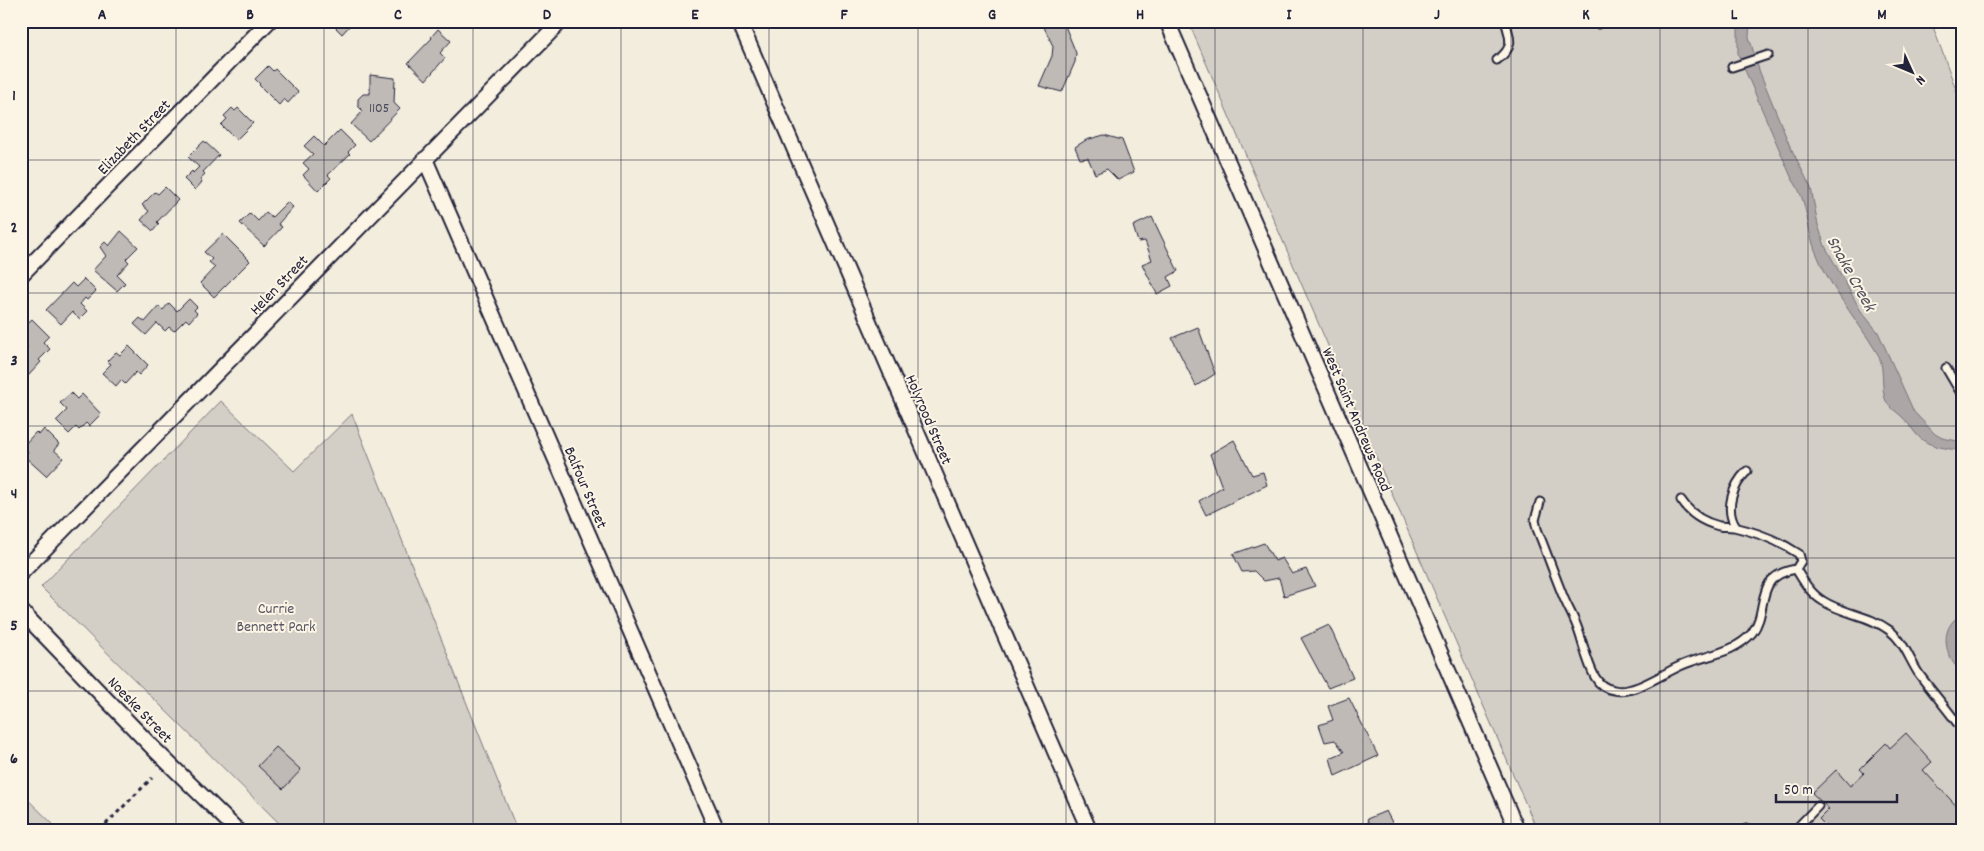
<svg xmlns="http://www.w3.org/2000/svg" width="1984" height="851" font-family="Dekko,sans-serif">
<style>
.green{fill:#d4cfc6;stroke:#7b7880}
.water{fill:#aca7a6;stroke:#75727b}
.building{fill:#bfbab6;stroke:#22223b}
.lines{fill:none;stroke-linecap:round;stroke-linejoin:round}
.service-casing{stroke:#22223b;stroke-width:11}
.minor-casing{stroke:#22223b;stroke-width:18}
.path{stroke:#22223b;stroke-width:3;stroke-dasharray:4 4;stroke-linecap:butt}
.service{stroke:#fcf5e5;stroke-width:7}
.minor{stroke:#fcf5e5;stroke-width:14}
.grid{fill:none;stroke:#22223b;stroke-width:1;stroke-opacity:0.55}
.labels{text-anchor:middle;stroke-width:4;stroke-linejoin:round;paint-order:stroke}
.number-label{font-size:14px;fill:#49485a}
.street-label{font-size:16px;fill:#22223b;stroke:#fcf5e5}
.park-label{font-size:16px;fill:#575665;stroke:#fcf5e5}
.water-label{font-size:18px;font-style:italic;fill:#525160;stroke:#fcf5e5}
.neatline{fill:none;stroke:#22223b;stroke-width:2}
.grid-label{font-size:16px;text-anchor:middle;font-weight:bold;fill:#22223b}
</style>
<rect width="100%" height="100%" fill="#f3edde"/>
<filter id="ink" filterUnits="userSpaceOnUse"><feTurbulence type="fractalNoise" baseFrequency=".02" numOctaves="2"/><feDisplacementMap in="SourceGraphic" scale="10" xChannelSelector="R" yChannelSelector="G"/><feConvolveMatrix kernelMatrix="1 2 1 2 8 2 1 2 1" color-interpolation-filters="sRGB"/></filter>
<g filter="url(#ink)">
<path class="green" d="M 1188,21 L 1931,21 L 1963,109 L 1963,830 L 1537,830 Z
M 221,401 L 294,471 L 352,414 L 517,830 L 286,830 L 41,587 Z
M 21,793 L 59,830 L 21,830 Z"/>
<path class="water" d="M 1738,21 L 1750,21 L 1749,37 L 1759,70 L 1789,144 L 1811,188 L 1818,225 L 1825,246 L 1861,311 L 1878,332 L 1914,412 L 1935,434 L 1942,438 L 1963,442 L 1963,451 C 1948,448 1928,448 1917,435 C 1911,428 1907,421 1900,415 C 1893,409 1886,405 1884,395 C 1881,379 1885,365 1876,351 C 1855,317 1829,287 1815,250 C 1806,226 1808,200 1792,179 L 1738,54 Z
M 1963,614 L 1963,690 C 1959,683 1961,677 1959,671 C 1957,667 1954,664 1952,661 C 1942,643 1944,623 1963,614 Z"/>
<path class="building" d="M 329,21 L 354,21 L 342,34 Z
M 1041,21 L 1063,21 L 1076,53 L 1075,62 L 1062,92 L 1039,86 L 1052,56 L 1053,46 Z
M 1545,21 L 1571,21 L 1546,27 Z
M 438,29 L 451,41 L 440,53 L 445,58 L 426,80 L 408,63 L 432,38 L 431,37 Z
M 268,66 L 273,71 L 275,69 L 298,92 L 288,103 L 284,99 L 279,105 L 259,85 L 260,84 L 255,79 Z
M 370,75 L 395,78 L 394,103 L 400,109 L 369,141 L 351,124 L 363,111 L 358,106 L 358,99 L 363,94 L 370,94 Z
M 232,108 L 235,111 L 238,108 L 253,123 L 236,140 L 221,125 L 227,119 L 224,116 Z
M 340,130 L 355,145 L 348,152 L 350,154 L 328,175 L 331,178 L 318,191 L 303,175 L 309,169 L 303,163 L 313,154 L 304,146 L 314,136 L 324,146 Z
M 1104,135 L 1122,140 L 1134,172 L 1118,180 L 1107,169 L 1095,174 L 1088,158 L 1080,159 L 1075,147 L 1086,140 Z
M 204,141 L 219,155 L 203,172 L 205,174 L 200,179 L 202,182 L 195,190 L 184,179 L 192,171 L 193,173 L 199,167 L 188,157 Z
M 165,187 L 178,200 L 157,222 L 159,224 L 153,231 L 141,220 L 149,211 L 142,205 L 155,192 L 158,194 Z
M 287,202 L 293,207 L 278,224 L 282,227 L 264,246 L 240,223 L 250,213 L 258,221 L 266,212 L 272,217 Z
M 1152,217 L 1178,271 L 1168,277 L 1172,286 L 1157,294 L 1142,264 L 1152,260 L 1145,241 L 1138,242 L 1133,226 Z
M 121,231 L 138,247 L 126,259 L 129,262 L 117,275 L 125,283 L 117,291 L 93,270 L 106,256 L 100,247 L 105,242 L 109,246 Z
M 223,234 L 250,261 L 214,297 L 200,283 L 215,267 L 209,262 L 212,259 L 204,252 Z
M 84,279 L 96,291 L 87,300 L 85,298 L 80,304 L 87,311 L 79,319 L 72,312 L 61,324 L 46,310 L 72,283 L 76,287 Z
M 189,299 L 197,307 L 194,310 L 197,313 L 189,322 L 186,319 L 174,331 L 169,327 L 165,331 L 157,323 L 146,335 L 134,324 L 140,318 L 145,322 L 159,306 L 163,310 L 169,303 L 177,311 Z
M 32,319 L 49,336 L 43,342 L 50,349 L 39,360 L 41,362 L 28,376 L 21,369 L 21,355 L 28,348 L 21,342 L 21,329 Z
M 1198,327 L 1215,374 L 1196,386 L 1172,338 Z
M 129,346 L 148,365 L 139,375 L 136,372 L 125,384 L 121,380 L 116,386 L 102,373 L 111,364 L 107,361 L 116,352 L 120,355 Z
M 71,393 L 77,399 L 82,394 L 101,414 L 89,426 L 86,423 L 79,430 L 76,427 L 69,434 L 56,421 L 67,410 L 60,403 Z
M 44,429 L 59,444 L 54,450 L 63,458 L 46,476 L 24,456 L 28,452 L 23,446 L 36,432 L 39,435 Z
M 1234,440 L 1252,475 L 1263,472 L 1267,485 L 1206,515 L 1199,501 L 1222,487 L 1210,454 Z
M 1264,543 L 1275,561 L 1282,558 L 1292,574 L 1306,569 L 1315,586 L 1284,596 L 1279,578 L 1264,581 L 1254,571 L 1242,572 L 1233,554 Z
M 1329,625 L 1353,678 L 1328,688 L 1301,638 Z
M 1349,698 L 1378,756 L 1335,776 L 1330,758 L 1344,752 L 1335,740 L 1325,742 L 1319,725 L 1333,720 L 1328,706 Z
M 1906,733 L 1932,762 L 1923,770 L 1963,813 L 1963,830 L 1830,830 L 1819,819 L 1829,809 L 1812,793 L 1836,770 L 1850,786 L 1864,773 L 1860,769 L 1886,743 L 1890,748 Z
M 276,747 L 301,770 L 283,789 L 258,766 Z
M 1386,811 L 1396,830 L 1372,830 L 1367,819 Z"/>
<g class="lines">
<defs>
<path id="service" d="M 1598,24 L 1600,21
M 1497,60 C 1514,48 1511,39 1505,21
M 1732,67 L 1768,55
M 1946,368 L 1959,390 L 1963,393
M 1681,500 C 1690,514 1703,522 1719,526 C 1724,527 1729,526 1734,527 C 1756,532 1781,542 1799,554 L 1801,561 L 1796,569 C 1803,581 1811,594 1823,601 C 1843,614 1869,615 1889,630 C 1904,641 1909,659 1919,674 C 1933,693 1949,711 1963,731
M 1540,502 L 1535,520 L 1537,529 C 1546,551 1554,574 1563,596 C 1567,606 1572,614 1576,624 C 1583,641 1586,661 1595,677 C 1599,684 1606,689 1614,690 C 1633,695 1662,674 1680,666 C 1704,655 1734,654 1752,633 C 1770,610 1752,576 1796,569
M 1736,527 C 1724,509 1733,485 1747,471
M 1746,830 L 1746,829
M 1795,830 L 1818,806"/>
<path id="minor" d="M 739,21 L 1089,830
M 1167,21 L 1517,830
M 425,159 L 717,830
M 21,275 L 269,21
M 21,573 L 561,21
M 21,611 L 154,749 L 237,830"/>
</defs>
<use href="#service" class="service-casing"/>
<use href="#minor" class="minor-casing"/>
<path class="path" d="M 100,830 L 152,778"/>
<use href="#service" class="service"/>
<use href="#minor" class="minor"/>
</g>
</g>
<path class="grid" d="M 176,21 L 176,830M 324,21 L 324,830M 473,21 L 473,830M 621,21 L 621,830M 769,21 L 769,830M 918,21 L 918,830M 1066,21 L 1066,830M 1215,21 L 1215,830M 1363,21 L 1363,830M 1511,21 L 1511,830M 1660,21 L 1660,830M 1808,21 L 1808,830M 21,160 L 1963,160M 21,293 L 1963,293M 21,426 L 1963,426M 21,558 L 1963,558M 21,691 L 1963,691"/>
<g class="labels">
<g class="number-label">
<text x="379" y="112">1105</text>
</g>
<g class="street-label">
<text transform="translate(133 136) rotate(-46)" y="6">Elizabeth Street</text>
<text transform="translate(278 284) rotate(-46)" y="6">Helen Street</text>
<text transform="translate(930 419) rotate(67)" y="6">Holyrood Street</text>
<text transform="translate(1358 419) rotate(67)" y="6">West Saint Andrews Road</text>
<text transform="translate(587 487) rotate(67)" y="6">Balfour Street</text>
<text transform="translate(141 709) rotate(46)" y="6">Noeske Street</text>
</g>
<g class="park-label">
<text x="276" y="613">Currie<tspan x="276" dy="18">Bennett Park</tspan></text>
</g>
<g class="water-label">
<text transform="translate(1852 273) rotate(61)" y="6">Snake Creek</text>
</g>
</g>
<rect width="1984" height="851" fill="none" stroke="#fcf5e5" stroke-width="55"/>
<g transform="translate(1912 72) rotate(134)" stroke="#fcf5e5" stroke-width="4" paint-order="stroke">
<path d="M0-4L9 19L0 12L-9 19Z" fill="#22223b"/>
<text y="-8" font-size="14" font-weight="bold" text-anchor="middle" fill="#22223b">N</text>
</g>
<path d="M1776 794v8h121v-8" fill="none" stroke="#22223b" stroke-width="2.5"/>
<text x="1784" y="794" font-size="15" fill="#22223b" stroke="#fcf5e5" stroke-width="4" paint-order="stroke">50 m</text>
<rect x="28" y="28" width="1928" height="796" class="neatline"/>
<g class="grid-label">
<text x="102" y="19">A</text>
<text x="250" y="19">B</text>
<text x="398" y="19">C</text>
<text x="547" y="19">D</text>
<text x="695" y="19">E</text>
<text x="844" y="19">F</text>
<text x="992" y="19">G</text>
<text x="1140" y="19">H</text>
<text x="1289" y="19">I</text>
<text x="1437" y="19">J</text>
<text x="1586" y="19">K</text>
<text x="1734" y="19">L</text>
<text x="1882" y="19">M</text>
<text x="14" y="100">1</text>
<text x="14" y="232">2</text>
<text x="14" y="365">3</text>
<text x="14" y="498">4</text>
<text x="14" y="630">5</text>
<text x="14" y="763">6</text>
</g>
</svg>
